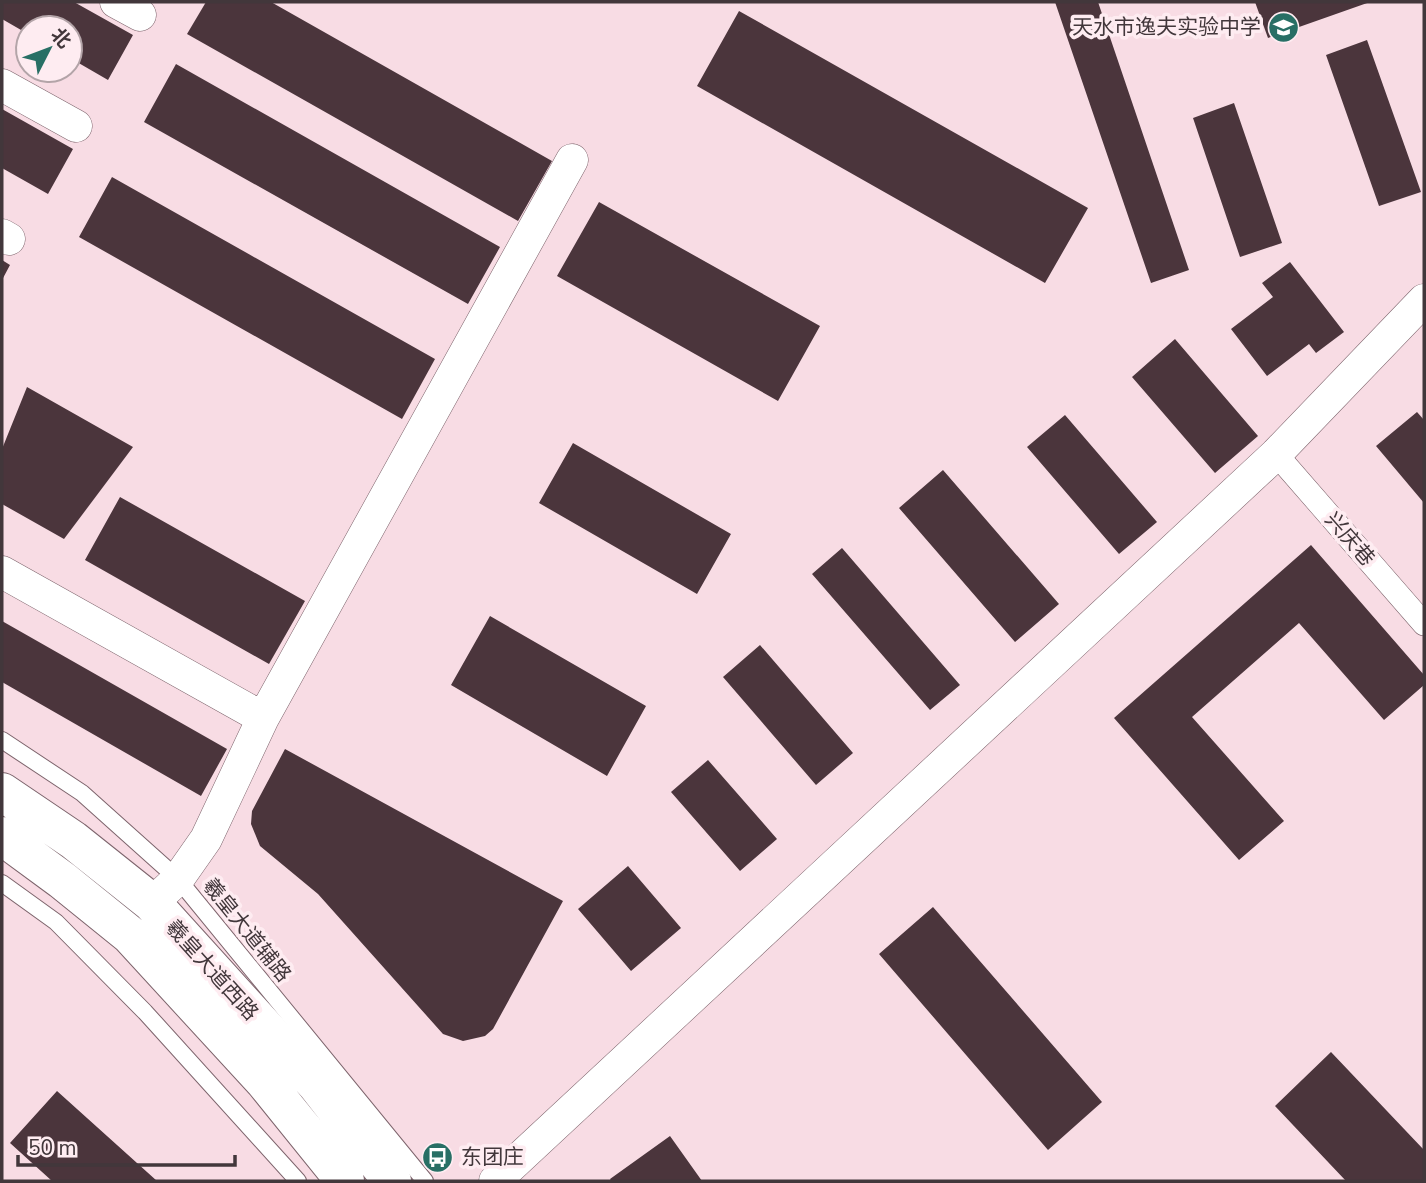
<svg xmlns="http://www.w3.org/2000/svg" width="1426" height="1183" font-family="'Nunito Sans','Noto Sans SC',sans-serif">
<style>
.building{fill:#4b353c}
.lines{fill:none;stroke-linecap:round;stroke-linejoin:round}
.service-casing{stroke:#7d646c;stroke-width:18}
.pedestrian-casing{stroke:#7d646c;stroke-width:24}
.minor-casing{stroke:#7d646c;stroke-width:33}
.primary-casing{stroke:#7d646c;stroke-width:40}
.service{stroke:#fff;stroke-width:16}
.pedestrian{stroke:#fff;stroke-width:23}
.minor{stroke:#fff;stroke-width:32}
.primary{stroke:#fff;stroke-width:38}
.labels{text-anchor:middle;stroke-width:7;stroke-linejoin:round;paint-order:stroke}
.poi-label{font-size:21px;fill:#42373b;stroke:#feecf1;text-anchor:end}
.street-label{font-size:21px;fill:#42373b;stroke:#feecf1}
</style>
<rect width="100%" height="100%" fill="#f8dce4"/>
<path class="building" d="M 2,2 L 74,2 L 133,35 L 108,80 L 70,58 L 70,28 L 28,28 L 28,34 L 2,19 Z
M 206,2 L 271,2 L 552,161 L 518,221 L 187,34 Z
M 1055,2 L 1098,2 L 1189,270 L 1151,283 Z
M 1255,2 L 1370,2 L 1268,38 Z
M 739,11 L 1088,208 L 1045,283 L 697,86 Z
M 1367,40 L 1421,192 L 1379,206 L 1326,55 Z
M 176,64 L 500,247 L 468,304 L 144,122 Z
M 1234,103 L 1282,243 L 1240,257 L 1193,118 Z
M 2,109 L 73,149 L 48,194 L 2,168 Z
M 112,177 L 435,359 L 402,419 L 79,237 Z
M 599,202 L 820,326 L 778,401 L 557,276 Z
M 2,260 L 10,265 L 2,280 Z
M 1290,262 L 1344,332 L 1316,353 L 1309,344 L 1267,376 L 1231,329 L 1273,297 L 1262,283 Z
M 1175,339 L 1258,436 L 1215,473 L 1132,377 Z
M 27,387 L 133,447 L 64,539 L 2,504 L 2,449 Z
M 1417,412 L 1424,420 L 1424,503 L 1376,446 Z
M 1065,415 L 1157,522 L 1119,554 L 1027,447 Z
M 573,443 L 731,534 L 697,594 L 539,503 Z
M 943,470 L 1059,604 L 1015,642 L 899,508 Z
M 120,497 L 305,601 L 269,664 L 85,560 Z
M 1311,545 L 1424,675 L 1424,685 L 1384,720 L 1299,623 L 1192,717 L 1284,821 L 1239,860 L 1114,718 Z
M 842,548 L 960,685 L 930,710 L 812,574 Z
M 490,616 L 646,706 L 607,776 L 451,685 Z
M 2,621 L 227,749 L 201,796 L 2,682 Z
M 760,645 L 853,753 L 816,785 L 723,677 Z
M 285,749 L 563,901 L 493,1029 L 485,1036 L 463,1041 L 443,1034 L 318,894 L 260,846 L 251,824 L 252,811 Z
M 708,760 L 777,839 L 740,871 L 671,792 Z
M 628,866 L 681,928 L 631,971 L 578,909 Z
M 933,907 L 1102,1102 L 1048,1150 L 879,954 Z
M 1331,1052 L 1424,1150 L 1424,1181 L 1346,1181 L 1275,1106 Z
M 57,1091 L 157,1181 L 52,1181 L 10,1143 Z
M 670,1136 L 702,1181 L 611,1181 L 610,1179 Z"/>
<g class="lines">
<defs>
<path id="service" d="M 2,740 L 82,793 L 178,879 L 425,1181
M 2,883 L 56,922 L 145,1012 L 298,1181"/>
<path id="pedestrian" d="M 1276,454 L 1424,624"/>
<path id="minor" d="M 116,2 L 140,15
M 2,85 L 76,126
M 2,235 L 9,239
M 2,572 L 263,718
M 152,903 L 178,879 L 206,839 L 263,718 L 572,160
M 495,1181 L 1276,454 L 1424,300"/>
<path id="primary" d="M 2,792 L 73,840 L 152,903 L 317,1085 L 392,1181
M 2,836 L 62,880 L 130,935 L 265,1082 L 345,1181"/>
</defs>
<use href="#service" class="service-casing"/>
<use href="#pedestrian" class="pedestrian-casing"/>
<use href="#minor" class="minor-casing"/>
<use href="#primary" class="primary-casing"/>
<use href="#service" class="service"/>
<use href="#pedestrian" class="pedestrian"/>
<use href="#minor" class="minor"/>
<use href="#primary" class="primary"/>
</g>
<defs>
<symbol id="school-disc" viewBox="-11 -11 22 22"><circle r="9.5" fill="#286f65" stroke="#feecf1"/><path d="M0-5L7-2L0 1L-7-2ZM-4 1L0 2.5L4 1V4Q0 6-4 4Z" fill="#fff"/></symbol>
<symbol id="bus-disc" viewBox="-11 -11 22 22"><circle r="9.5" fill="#286f65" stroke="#feecf1"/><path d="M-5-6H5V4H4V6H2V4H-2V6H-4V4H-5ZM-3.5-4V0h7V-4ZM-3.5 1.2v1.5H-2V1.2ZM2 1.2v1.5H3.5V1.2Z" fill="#fff"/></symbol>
</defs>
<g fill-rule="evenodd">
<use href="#school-disc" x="1266" y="10" width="35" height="35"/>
<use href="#bus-disc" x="420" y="1140" width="35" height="35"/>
</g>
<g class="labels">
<g class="poi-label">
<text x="1261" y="34">天水市逸夫实验中学</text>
<text x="461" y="1164" text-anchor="start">东团庄</text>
</g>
<g class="street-label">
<text transform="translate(1350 539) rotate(49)" y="7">兴庆巷</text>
<text transform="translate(247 930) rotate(51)" y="7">羲皇大道辅路</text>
<text transform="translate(212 970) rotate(48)" y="7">羲皇大道西路</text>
</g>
</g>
<rect width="1426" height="1183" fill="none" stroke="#42373b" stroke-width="7"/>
<g transform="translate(49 49) rotate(48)"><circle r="33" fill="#feecf1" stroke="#b3a4a8" stroke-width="2"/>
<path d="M0-5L12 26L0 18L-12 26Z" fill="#286f65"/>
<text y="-10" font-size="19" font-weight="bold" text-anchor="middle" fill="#42373b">北</text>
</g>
<path d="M18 1155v10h217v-10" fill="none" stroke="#42373b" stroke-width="3.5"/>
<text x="28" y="1155" font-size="21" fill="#42373b" stroke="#feecf1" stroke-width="5" paint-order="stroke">50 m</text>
</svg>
